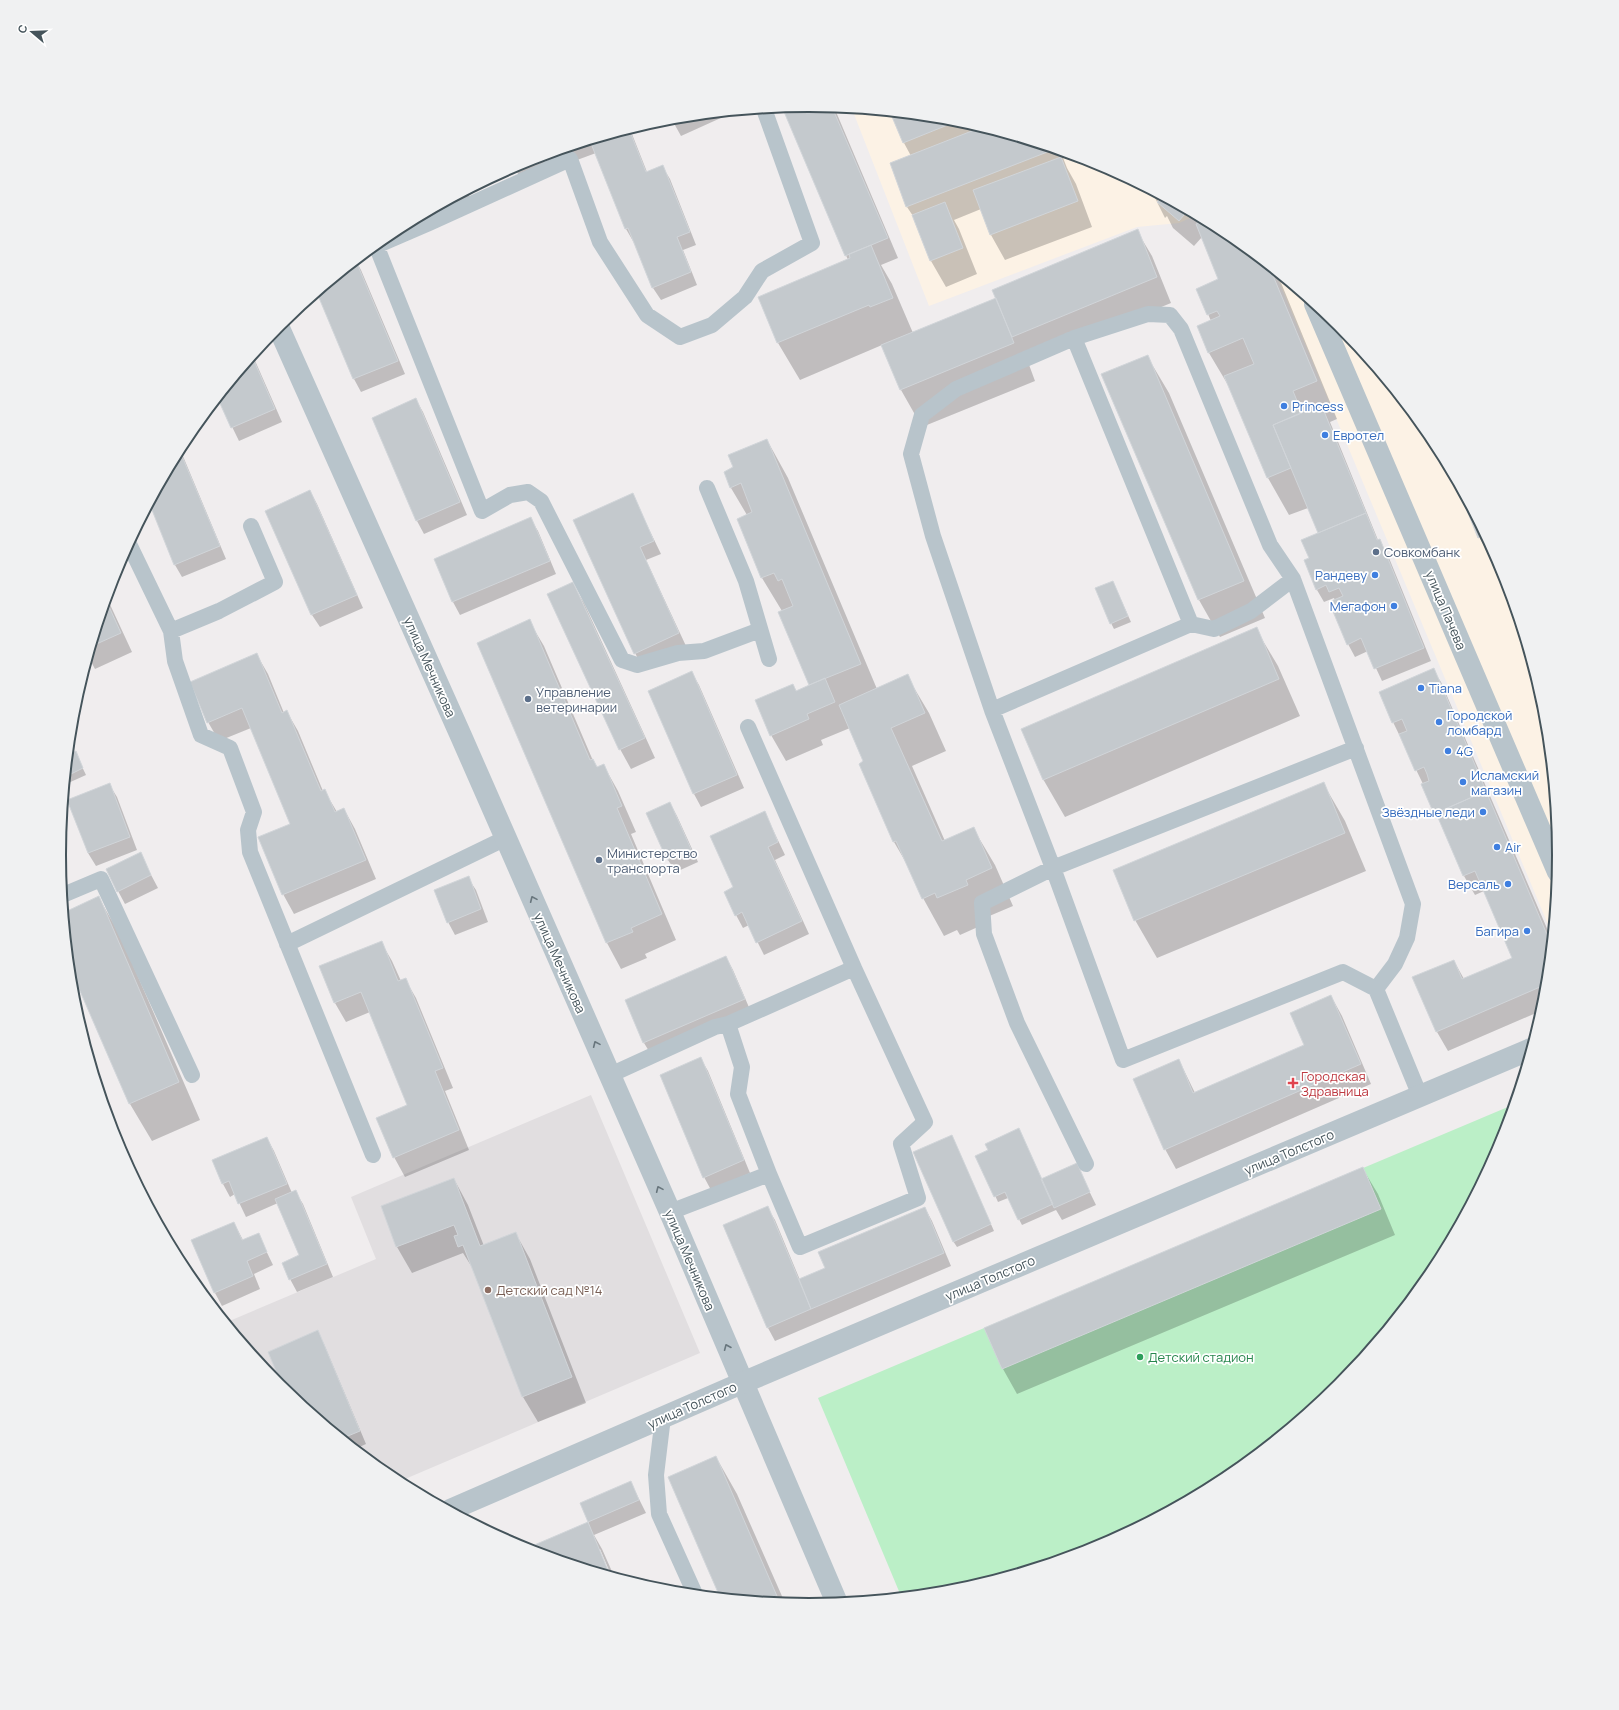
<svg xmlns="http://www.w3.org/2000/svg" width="1619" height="1710" font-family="Manrope,sans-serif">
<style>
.commercial{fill:#fcf2e5}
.education{fill:#e1dee0}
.green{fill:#bbefc7}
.shadow{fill:#0003}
.building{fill:#c4c9cd;stroke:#d1d5d9}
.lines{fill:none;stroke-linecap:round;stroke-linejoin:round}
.service{stroke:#b8c4cb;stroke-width:16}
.minor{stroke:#b8c4cb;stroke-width:22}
.tertiary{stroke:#b8c4cb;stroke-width:22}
.oneway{stroke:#68767d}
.shop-dot{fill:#3f7fe0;stroke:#fff;stroke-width:1.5}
.service-dot{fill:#5c6f8a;stroke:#fff;stroke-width:1.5}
.health-dot{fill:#e0444e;stroke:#fff;stroke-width:1.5}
.education-dot{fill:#8d6e63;stroke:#fff;stroke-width:1.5}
.leisure-dot{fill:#2e9e5b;stroke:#fff;stroke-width:1.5}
.labels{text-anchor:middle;stroke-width:3.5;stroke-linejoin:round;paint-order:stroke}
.shop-label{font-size:13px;fill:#366cbe;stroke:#fff;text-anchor:start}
.service-label{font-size:13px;fill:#4e5e75;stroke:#fff;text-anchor:start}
.street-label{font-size:13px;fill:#45545b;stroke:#fff}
.health-label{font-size:13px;fill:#be3a42;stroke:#fff;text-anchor:start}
.education-label{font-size:13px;fill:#785e54;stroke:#fff;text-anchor:start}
.leisure-label{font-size:13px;fill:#27864d;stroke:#fff;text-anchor:start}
.rim{fill:none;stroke:#45545b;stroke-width:2}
</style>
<rect width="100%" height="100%" fill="#f0edee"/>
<path class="commercial" d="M 852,109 L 956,119 L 1097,162 L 1197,215 L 1179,223 L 1137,227 L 929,306 Z
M 1274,270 L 1340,324 L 1434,438 L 1503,568 L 1546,709 L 1560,855 L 1552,934 Z"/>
<path class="education" d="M 591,1095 L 700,1353 L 398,1482 L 279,1386 L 227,1322 L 376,1259 L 351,1197 Z"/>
<path class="green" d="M 1515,1104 L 1503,1142 L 1433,1272 L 1340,1386 L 1226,1479 L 1096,1548 L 956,1591 L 901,1596 L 818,1398 Z"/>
<path class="shadow" d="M 810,105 L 834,107 L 898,258 L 881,265 L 892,284 L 913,333 L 997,298 L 1137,231 L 1152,256 L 1171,303 L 1028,362 L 1035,381 L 922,427 L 901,390 L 882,345 L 800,380 L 778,343 L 759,298 L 848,260 L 783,107 Z
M 734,112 L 681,136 L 671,118 Z
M 891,113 L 956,119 L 1060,150 L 1067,168 L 1076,184 L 1092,227 L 1005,260 L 991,235 L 981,209 L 954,220 L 959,229 L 977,274 L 946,287 L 931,261 L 915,219 L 907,207 L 911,156 L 904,143 Z
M 630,129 L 647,172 L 662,166 L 670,179 L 696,245 L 683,250 L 697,285 L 661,300 L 653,288 L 634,241 L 633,241 L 626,229 L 596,153 L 569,163 L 561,150 Z
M 542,156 L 549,172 L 523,183 L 517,172 L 468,193 L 474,206 L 446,218 L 439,206 L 523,162 Z
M 1151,190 L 1227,231 L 1277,273 L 1337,419 L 1330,422 L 1378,540 L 1387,553 L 1431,661 L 1382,681 L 1368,651 L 1355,657 L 1348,644 L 1335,601 L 1334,598 L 1324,602 L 1317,590 L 1311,559 L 1319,534 L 1308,508 L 1289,515 L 1268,478 L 1231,390 L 1209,353 L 1198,326 L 1211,321 L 1208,314 L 1220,280 L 1202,237 L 1194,246 L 1173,228 L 1167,216 L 1165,218 Z
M 356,261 L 361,270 L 405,374 L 361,392 L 354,379 L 318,292 Z
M 253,356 L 282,422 L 239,441 L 218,398 Z
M 1147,356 L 1169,393 L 1265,618 L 1220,637 L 1199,600 L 1103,375 Z
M 416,400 L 423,412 L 467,515 L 424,534 L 417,521 L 373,418 Z
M 767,440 L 788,478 L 877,689 L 907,676 L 929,713 L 946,751 L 912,766 L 945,841 L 973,828 L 995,865 L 1013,906 L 987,917 L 989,922 L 960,935 L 957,930 L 944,936 L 923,898 L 908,866 L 894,842 L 860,764 L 865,762 L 850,728 L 821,740 L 823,745 L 786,761 L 771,735 L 793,685 L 797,692 L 810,686 L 779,612 L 782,611 L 762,578 L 747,515 L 731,488 L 725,472 L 734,468 Z
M 180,449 L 226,559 L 182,577 L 175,565 L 150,504 Z
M 1456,481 L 1503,568 L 1494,563 L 1479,537 Z
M 310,491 L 317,504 L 363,608 L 320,627 L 312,615 L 267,511 Z
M 632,494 L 661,554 L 646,560 L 686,646 L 642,666 L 635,653 Z
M 530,518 L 538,531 L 556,574 L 460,615 L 453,602 L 435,559 Z
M 1113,582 L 1131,622 L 1114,629 L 1111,623 Z
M 572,583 L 584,603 L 655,758 L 631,769 L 620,749 Z
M 107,598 L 132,652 L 95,669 L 89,658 Z
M 529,621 L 544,646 L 594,763 L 597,768 L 604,766 L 618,791 L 636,832 L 631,834 L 676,940 L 645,954 L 647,958 L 621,969 L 607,943 L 478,643 Z
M 1256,629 L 1278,666 L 1300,716 L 1065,817 L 1043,779 Z
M 257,655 L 268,674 L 284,713 L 287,712 L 298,731 L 323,791 L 324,790 L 337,812 L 344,809 L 355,829 L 376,879 L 294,914 L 283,894 L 292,824 L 251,728 L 219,741 L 208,722 Z
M 1433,670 L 1441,682 L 1552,940 L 1546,1002 L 1543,1010 L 1448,1051 L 1437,1032 L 1414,978 L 1454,961 L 1464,979 L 1513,958 L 1484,891 L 1475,895 L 1464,876 L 1443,826 L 1435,813 L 1423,784 L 1393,722 Z
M 692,673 L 699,685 L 744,788 L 701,807 L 694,794 L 649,691 Z
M 75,752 L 86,775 L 66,784 L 69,755 Z
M 1323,783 L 1345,821 L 1366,871 L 1157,958 L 1135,920 Z
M 109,784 L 117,797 L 137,850 L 96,866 L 88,853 L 68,800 Z
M 670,803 L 677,816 L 698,862 L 676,872 L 668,860 L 648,813 Z
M 765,813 L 785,855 L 775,860 L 809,934 L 764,955 L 749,925 L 743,928 L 736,915 L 734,888 Z
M 140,854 L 158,888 L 125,904 L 118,891 Z
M 468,878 L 476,890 L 488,922 L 455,935 L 448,922 Z
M 99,898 L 120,935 L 200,1120 L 152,1141 L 130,1104 L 70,965 L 65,913 Z
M 381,942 L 392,961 L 401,981 L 405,979 L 416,998 L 453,1088 L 445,1091 L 469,1150 L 405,1177 L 394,1157 L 408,1106 L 370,1012 L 346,1022 L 335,1003 Z
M 726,957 L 733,970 L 751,1012 L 652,1056 L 644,1043 L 626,1001 Z
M 1331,996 L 1342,1016 L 1371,1084 L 1176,1169 L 1165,1149 L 1179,1060 L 1195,1093 L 1306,1045 Z
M 701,1059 L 708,1071 L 750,1173 L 711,1190 L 704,1177 Z
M 952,1136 L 994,1231 L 957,1247 L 953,1241 Z
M 267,1138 L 274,1151 L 292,1193 L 295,1191 L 303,1204 L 333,1277 L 297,1292 L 290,1279 L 300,1256 L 278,1203 L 246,1217 L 235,1194 L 230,1197 L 223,1184 L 213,1161 Z
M 977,1156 L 1042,1180 L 1076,1164 L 1096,1205 L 1062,1220 L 1056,1210 L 1022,1225 L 1008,1198 L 998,1202 Z
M 1363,1169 L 1378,1194 L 1395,1235 L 1017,1394 L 1003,1369 L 985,1328 Z
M 454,1179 L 468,1205 L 484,1246 L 516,1234 L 530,1259 L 586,1403 L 538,1422 L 523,1397 L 475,1272 L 463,1253 L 412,1273 L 397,1247 L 382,1207 Z
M 767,1207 L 775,1220 L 800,1280 L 826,1268 L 925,1208 L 932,1221 L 951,1266 L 775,1341 L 768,1328 L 724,1225 Z
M 234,1223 L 243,1240 L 258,1234 L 273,1265 L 254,1274 L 260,1289 L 222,1306 L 215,1293 L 192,1241 Z
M 317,1332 L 324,1344 L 366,1444 L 355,1449 L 286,1391 Z
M 716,1457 L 737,1494 L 785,1603 L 721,1597 Z
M 631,1483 L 646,1513 L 594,1535 L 602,1549 L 614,1576 L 611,1575 L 600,1549 L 598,1549 L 609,1575 L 526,1550 L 589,1523 L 581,1504 Z"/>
<path class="building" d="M 810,105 L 832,107 L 888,238 L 845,256 L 782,107 Z
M 890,112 L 956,119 L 960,120 L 903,143 Z
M 982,127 L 1055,149 L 906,207 L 890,163 Z
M 629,129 L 646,172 L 663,165 L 690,232 L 677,237 L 691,272 L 652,288 L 628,228 L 625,229 L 590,141 Z
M 541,156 L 542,159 L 515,171 L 513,167 L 523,162 Z
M 1061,157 L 1078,201 L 990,235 L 973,190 Z
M 467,191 L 467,193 L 449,201 Z
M 1162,197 L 1188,210 L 1179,221 L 1157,202 Z
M 945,202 L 963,248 L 930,261 L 912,215 Z
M 1205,220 L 1227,231 L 1269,266 L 1317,381 L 1293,391 L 1302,413 L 1273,425 L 1291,468 L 1267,478 L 1224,376 L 1254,364 L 1243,338 L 1208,353 L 1197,326 L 1220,316 L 1217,311 L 1207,315 L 1196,289 L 1218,279 L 1196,224 Z
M 1138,229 L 1157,277 L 1012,337 L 992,290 Z
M 871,245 L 893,298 L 870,307 L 869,305 L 777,343 L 758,297 L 850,258 L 849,254 Z
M 356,261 L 398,361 L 353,379 L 317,293 Z
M 996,298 L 1014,343 L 900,390 L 881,345 Z
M 1148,355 L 1244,581 L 1198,600 L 1101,374 Z
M 252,356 L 275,409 L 231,428 L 218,399 Z
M 416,398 L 460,502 L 416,521 L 372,418 Z
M 1321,404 L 1366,513 L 1318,533 L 1273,425 Z
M 767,439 L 861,664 L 809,685 L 778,612 L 793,606 L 782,579 L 778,581 L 774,573 L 761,578 L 737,519 L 752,512 L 741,483 L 730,488 L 724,472 L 733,467 L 728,455 Z
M 179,449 L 220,546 L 174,565 L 150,505 Z
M 1452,473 L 1485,535 L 1478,538 Z
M 310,490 L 357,595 L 311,615 L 265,511 Z
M 633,493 L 654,541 L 640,547 L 679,633 L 634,654 L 573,520 Z
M 1366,513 L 1377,540 L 1380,539 L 1424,648 L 1374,669 L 1361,638 L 1347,645 L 1329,602 L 1343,596 L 1339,588 L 1329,592 L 1326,585 L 1316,590 L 1304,560 L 1309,558 L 1301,540 Z
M 531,517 L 550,561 L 452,602 L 434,559 Z
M 1496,554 L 1503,568 L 1527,646 L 1490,556 Z
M 1113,581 L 1128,616 L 1110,624 L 1095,588 Z
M 573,582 L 645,738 L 619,750 L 547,594 Z
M 106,600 L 121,633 L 92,646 Z
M 530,619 L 590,760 L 593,759 L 597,767 L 604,764 L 622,806 L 617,808 L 662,914 L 631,928 L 633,932 L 606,943 L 477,643 Z
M 1257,627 L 1279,679 L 1043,780 L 1021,729 Z
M 257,653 L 282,713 L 287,710 L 321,791 L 325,789 L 335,812 L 344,808 L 366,860 L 282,895 L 258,837 L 290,824 L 242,708 L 207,723 L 190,682 Z
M 1434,668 L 1486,791 L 1434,814 L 1421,784 L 1429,781 L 1427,774 L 1424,767 L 1415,771 L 1399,734 L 1407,731 L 1402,719 L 1392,723 L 1379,692 Z
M 692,671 L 737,775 L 693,794 L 648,691 Z
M 908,674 L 925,713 L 891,728 L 942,841 L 974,827 L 992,868 L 966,880 L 968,885 L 937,898 L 935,893 L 922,899 L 896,841 L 893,842 L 859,764 L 863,761 L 839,705 Z
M 825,678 L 835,702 L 807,714 L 809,719 L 770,736 L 755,700 L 793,684 L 796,691 Z
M 76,751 L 83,768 L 67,776 L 69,754 Z
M 1324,782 L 1345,833 L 1134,921 L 1113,870 Z
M 110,783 L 130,837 L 88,853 L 67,800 Z
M 1486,791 L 1551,944 L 1547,984 L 1436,1032 L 1412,977 L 1454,960 L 1462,979 L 1512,958 L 1475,871 L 1463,876 L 1436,813 Z
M 670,802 L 691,849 L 667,860 L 646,813 Z
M 765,811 L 778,842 L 768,847 L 802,921 L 756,943 L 742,912 L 735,916 L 724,892 L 733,887 L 710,836 Z
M 141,852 L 151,875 L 117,892 L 106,869 Z
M 469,876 L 481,909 L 447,923 L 434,890 Z
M 99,896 L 179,1082 L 129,1104 L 70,968 L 65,912 Z
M 382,941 L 398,981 L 406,978 L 443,1068 L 435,1071 L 459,1130 L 393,1158 L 376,1118 L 407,1105 L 361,992 L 334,1003 L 319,966 Z
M 726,956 L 745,999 L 643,1043 L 625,1000 Z
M 1331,995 L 1361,1064 L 1164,1150 L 1133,1079 L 1179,1059 L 1193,1093 L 1304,1045 L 1290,1013 Z
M 701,1057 L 744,1160 L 703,1178 L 660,1075 Z
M 1019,1128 L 1053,1204 L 1018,1220 L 1005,1192 L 994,1197 L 975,1156 L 988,1150 L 985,1144 Z
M 952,1135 L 991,1224 L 953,1242 L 913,1152 Z
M 267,1137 L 287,1184 L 238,1204 L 229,1181 L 222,1184 L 212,1160 Z
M 1077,1163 L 1090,1192 L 1054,1208 L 1041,1179 Z
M 1363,1167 L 1381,1209 L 1002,1369 L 984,1328 Z
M 454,1178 L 480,1246 L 516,1232 L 572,1377 L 522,1397 L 463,1245 L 458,1247 L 454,1236 L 458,1235 L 454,1225 L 396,1247 L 381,1206 Z
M 296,1190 L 327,1264 L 289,1280 L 282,1263 L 299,1255 L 275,1199 Z
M 768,1206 L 811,1309 L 767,1328 L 723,1225 Z
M 925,1207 L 944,1253 L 811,1309 L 799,1279 L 825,1268 L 818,1252 Z
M 234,1222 L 242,1240 L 259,1233 L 267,1252 L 247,1261 L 253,1276 L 214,1293 L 191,1240 Z
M 318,1330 L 360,1431 L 343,1438 L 284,1390 L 268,1352 Z
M 716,1456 L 780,1603 L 720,1597 L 706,1565 L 668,1477 Z
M 631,1481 L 639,1500 L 588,1522 L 580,1503 Z
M 588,1522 L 610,1575 L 525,1549 Z"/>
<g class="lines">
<path class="service" d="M 427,224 L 570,159 L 600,242 L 647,315 L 680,337 L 712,325 L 745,297 L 762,271 L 812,243 L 764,109
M 376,245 L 482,511 L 510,495 L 528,492 L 541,501 L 622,660 L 637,665 L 678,653 L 704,651 L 760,630
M 376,246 L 427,224 L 423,214
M 707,488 L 746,581 L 769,659
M 251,526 L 275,582 L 219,611 L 171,631 L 175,661 L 201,735 L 230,748 L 254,812 L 248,830 L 250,852 L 373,1155
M 129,544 L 171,631
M 1191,624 L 1214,629 L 1251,611 L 1293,579
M 992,710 L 1191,624 L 1074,338
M 748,727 L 854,968
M 63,895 L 101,879 L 192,1075
M 287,944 L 506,838
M 1376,989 L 1343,972 L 1123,1060 L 1053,868 L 992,710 L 933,536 L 911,454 L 922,415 L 956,389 L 1074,338 L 1148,314 L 1170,315 L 1181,329 L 1270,545 L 1293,579 L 1413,904 L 1407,938 L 1395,964 L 1376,989 L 1420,1096
M 610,1075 L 715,1027 L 728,1024
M 1086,1164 L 1017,1023 L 984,934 L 982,903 L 1053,868 L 1356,748
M 670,1212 L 769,1174 L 738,1094 L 742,1067 L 728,1024 L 854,968 L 925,1122 L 901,1144 L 918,1198 L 800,1247 L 769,1174
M 663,1417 L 656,1475 L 659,1514 L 695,1594"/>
<path class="minor" d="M 1315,304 L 1558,872
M 278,326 L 461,736 L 670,1212 L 837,1603"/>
<path class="tertiary" d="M 450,1510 L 742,1383 L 1531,1049"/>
</g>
<defs><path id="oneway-chevron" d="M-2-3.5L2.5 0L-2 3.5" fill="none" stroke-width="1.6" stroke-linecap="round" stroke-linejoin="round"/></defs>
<g class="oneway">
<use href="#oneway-chevron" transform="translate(533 899) rotate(-114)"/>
<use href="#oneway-chevron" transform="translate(596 1044) rotate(-114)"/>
<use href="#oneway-chevron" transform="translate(659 1189) rotate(-114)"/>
<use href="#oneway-chevron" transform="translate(727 1347) rotate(-113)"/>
</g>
<g class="shop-dot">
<circle cx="1284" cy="406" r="4"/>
<circle cx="1325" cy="435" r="4"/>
<circle cx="1375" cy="575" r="4"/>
<circle cx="1394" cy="606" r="4"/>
<circle cx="1421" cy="688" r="4"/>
<circle cx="1439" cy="722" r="4"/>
<circle cx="1448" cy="751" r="4"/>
<circle cx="1463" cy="782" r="4"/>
<circle cx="1483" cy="812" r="4"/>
<circle cx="1497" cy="847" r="4"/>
<circle cx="1508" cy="884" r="4"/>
<circle cx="1527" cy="931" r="4"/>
</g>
<g class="service-dot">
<circle cx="1376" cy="552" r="4"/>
<circle cx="528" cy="699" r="4"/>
<circle cx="599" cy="860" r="4"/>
</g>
<path class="health-dot" d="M1291 1077h4v4h4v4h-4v4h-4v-4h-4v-4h4z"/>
<circle class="education-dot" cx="488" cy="1290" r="4"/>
<circle class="leisure-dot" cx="1140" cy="1357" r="4"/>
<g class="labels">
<g class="shop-label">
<text x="1292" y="411">Princess</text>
<text x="1333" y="440">Евротел</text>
<text x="1367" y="580" text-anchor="end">Рандеву</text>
<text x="1386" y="611" text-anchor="end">Мегафон</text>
<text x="1429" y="693">Tiana</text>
<text x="1447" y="720">Городской<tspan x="1447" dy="15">ломбард</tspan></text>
<text x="1456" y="756">4G</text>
<text x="1471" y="780">Исламский<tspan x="1471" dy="15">магазин</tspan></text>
<text x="1475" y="817" text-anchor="end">Звёздные леди</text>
<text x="1505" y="852">Air</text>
<text x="1500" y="889" text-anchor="end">Версаль</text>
<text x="1519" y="936" text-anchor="end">Багира</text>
</g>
<g class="service-label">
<text x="1384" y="557">Совкомбанк</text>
<text x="536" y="697">Управление<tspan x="536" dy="15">ветеринарии</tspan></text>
<text x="607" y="858">Министерство<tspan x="607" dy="15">транспорта</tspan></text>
</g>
<g class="street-label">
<text transform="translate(1446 610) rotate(67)" y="5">улица Пачева</text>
<text transform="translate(430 667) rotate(66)" y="5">улица Мечникова</text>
<text transform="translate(560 963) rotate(66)" y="5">улица Мечникова</text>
<text transform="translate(1289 1152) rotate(-23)" y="5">улица Толстого</text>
<text transform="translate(690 1260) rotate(67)" y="5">улица Мечникова</text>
<text transform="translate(990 1278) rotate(-23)" y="5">улица Толстого</text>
<text transform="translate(692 1405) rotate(-24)" y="5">улица Толстого</text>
</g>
<g class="health-label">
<text x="1301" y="1081">Городская<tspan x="1301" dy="15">Здравница</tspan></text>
</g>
<g class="education-label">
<text x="496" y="1295">Детский сад №14</text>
</g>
<g class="leisure-label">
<text x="1148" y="1362">Детский стадион</text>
</g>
</g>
<path d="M0 0H1619V1710H0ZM66 855a743 743 0 1 1 1486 0a743 743 0 1 1-1486 0Z" fill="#f0f1f2" fill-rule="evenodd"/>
<path class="rim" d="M66 855a743 743 0 1 1 1486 0a743 743 0 1 1-1486 0Z"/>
<g transform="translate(32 32) rotate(289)" stroke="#ffffff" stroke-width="3" paint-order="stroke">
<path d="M0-3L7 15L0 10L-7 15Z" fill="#45545b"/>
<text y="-6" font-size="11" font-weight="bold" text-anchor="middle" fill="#45545b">С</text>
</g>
</svg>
